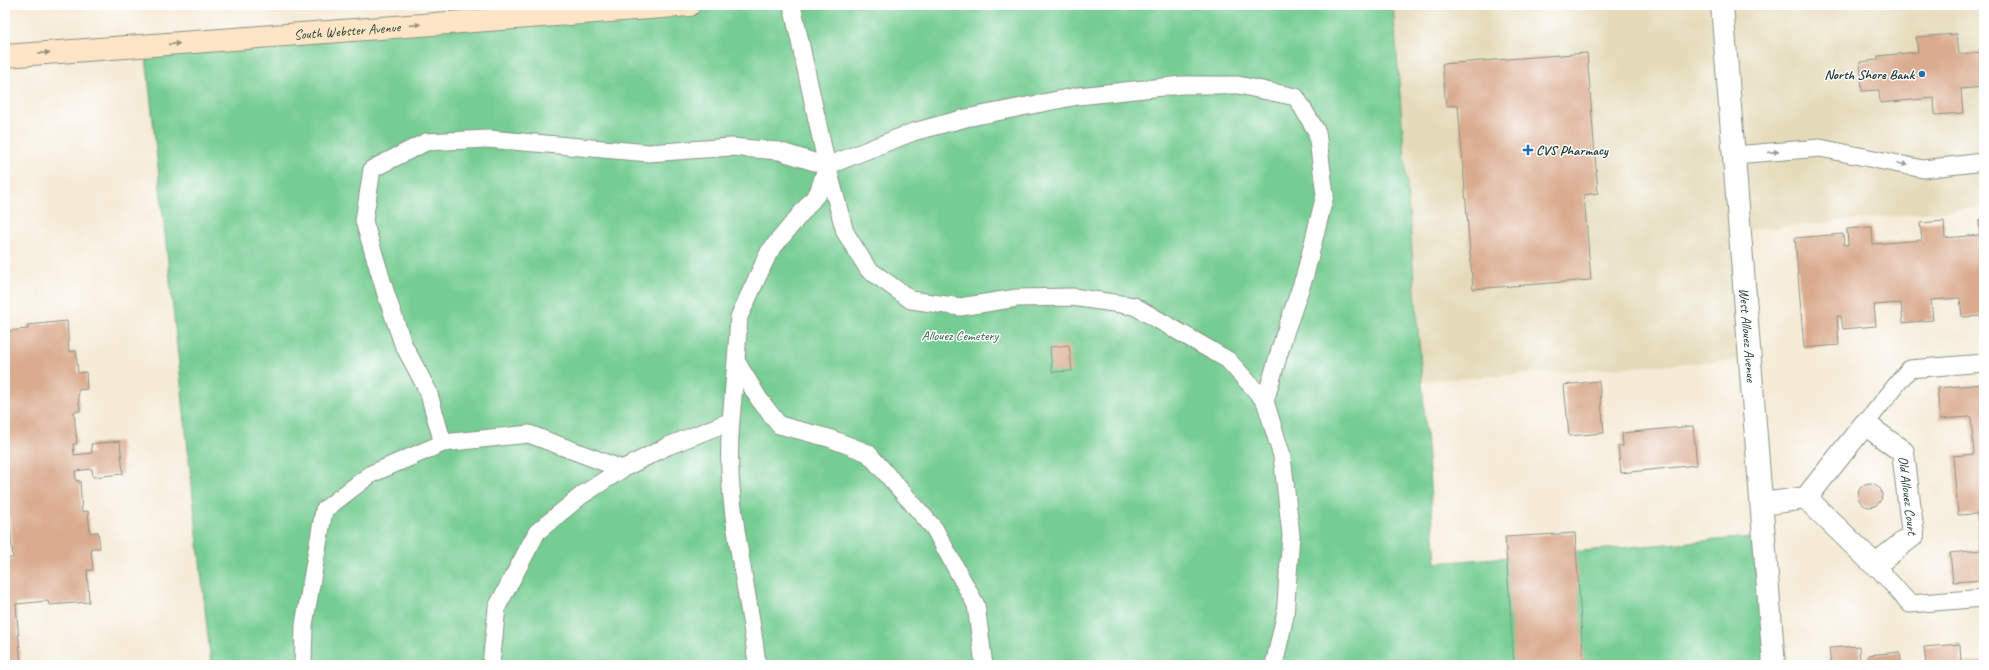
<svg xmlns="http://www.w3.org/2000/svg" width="1989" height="670" font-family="Caveat,sans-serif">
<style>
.built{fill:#e5dbba}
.green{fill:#76cd93;stroke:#4a8564}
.building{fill:#daac8f}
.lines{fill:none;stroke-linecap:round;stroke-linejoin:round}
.service-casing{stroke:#8a9486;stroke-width:19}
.minor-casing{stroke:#8a9486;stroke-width:24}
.tertiary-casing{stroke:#8a9486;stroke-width:24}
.secondary-casing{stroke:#8a9486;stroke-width:24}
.service{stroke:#fff;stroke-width:17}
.minor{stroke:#fff;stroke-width:22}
.tertiary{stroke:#fff;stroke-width:22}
.secondary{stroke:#fde5c5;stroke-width:22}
.oneway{fill:#8e917c}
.oneway2{fill:#8f9e9a}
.poi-dot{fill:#1f6fb2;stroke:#fff;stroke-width:1.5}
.labels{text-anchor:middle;stroke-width:3;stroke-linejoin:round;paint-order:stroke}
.street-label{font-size:14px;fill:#1f3d34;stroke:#fff}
.poi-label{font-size:14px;font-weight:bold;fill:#1f3d34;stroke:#fff;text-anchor:end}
.park-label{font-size:14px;fill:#35614c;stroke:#fff}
</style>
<rect width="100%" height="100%" fill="#fff"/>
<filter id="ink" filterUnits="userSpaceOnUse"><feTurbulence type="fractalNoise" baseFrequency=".025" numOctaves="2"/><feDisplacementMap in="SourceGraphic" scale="8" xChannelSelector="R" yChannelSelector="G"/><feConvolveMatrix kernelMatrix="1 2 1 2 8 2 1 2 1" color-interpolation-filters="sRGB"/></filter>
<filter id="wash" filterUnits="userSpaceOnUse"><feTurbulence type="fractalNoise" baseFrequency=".012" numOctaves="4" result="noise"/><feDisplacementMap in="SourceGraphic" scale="16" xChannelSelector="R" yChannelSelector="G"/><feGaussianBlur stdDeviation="0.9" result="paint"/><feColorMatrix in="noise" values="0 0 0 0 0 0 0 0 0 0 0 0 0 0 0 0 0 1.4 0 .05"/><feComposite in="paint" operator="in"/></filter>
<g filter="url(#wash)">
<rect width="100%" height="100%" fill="#f5ebd7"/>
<path class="built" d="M 1393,5 L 1984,5 L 1984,207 L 1741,231 L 1751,359 L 1422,381 Z"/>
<path class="green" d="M 689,5 L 1393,5 L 1436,563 L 1765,536 L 1774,665 L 211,665 L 145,46 Z"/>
<g id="blocks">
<path class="building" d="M 1957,34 L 1959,54 L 1984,52 L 1984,87 L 1961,89 L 1963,113 L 1935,115 L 1934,98 L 1880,103 L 1879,90 L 1862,91 L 1860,62 L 1878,60 L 1878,56 L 1918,52 L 1916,37 Z
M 1587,53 L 1598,193 L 1584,195 L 1591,280 L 1473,289 L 1458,105 L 1446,106 L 1442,64 Z
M 1979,220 L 1984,220 L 1984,316 L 1962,317 L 1960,298 L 1931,300 L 1933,320 L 1903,323 L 1901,303 L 1874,305 L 1876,326 L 1843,329 L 1841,316 L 1837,316 L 1839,345 L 1804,348 L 1795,238 L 1843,234 L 1844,245 L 1848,245 L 1847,229 L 1872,227 L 1873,244 L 1922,240 L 1920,223 L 1944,221 L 1945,238 L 1980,235 Z
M 67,321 L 69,352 L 76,351 L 78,373 L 86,372 L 87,389 L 78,390 L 80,411 L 74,412 L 77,444 L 73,444 L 74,455 L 92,453 L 91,444 L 120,441 L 123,474 L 93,477 L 92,469 L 75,471 L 76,481 L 80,481 L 82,512 L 88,511 L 90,533 L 98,532 L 100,548 L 91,548 L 93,570 L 87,570 L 89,602 L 49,605 L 48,601 L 16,604 L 21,665 L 5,665 L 5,558 L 13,558 L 9,516 L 5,516 L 5,331 L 28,329 L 27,325 Z
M 1069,345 L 1072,371 L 1052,372 L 1050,347 Z
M 1599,381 L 1604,433 L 1569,436 L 1564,385 Z
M 1984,384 L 1984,580 L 1953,582 L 1950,553 L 1981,550 L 1977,514 L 1958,515 L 1953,456 L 1974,454 L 1971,417 L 1940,419 L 1937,388 Z
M 1693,426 L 1697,465 L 1621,473 L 1618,446 L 1623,446 L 1622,433 Z
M1858 495a12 12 0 1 1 24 0a12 12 0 1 1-24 0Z
M 1575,533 L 1584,665 L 1514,665 L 1505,537 Z
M 1960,644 L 1961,663 L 1984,661 L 1984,665 L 1926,665 L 1924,647 Z
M 1859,646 L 1860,665 L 1831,665 L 1829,648 Z
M 1900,652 L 1901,665 L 1868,665 L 1868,655 Z"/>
</g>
</g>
<g filter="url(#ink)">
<use href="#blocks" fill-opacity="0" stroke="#8a9486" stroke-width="1"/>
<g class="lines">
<defs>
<path id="service" d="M 792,5 L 827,166 L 818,193 L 769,252 L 739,317 L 736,361 L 759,399 L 779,425 L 829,438 L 868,453 L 934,528 L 976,605 L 984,665
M 1735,155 L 1820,148 L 1923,169 L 1984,162
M 827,166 L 845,232 L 868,269 L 911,300 L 960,307 L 1017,298 L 1072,297 L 1134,306 L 1228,360 L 1265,401 L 1282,456 L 1291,535 L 1285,616 L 1274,665
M 731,421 C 723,503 749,584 757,665
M 1865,424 L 1909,369 L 1984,363
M 443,443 L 529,434 L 622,469
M 1875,565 L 1910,604 L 1984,598
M 303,665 L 304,625 L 324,510 L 371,474 L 443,443 L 428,391 L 403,344 L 386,294 L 364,221 L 372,169 L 426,142 L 488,139 L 649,153 L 731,147 L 779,151 L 827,166 L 913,132 L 966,118 L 1078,96 L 1182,85 L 1238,85 L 1296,97 L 1317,132 L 1325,195 L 1305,275 L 1284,336 L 1265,401
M 491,665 L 497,607 L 537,532 L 582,495 L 622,469 L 668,446 L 731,421 L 736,361"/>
<g id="minor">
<path id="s1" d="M 1762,504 L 1806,498 L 1865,424 L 1903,452 L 1913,535 L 1875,565 L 1806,498"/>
</g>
<g id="tertiary">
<path id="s2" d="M 1722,5 L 1774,665"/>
</g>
<g id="secondary">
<path id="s3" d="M 5,56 L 689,5"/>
</g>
</defs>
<use href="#service" class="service-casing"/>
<use href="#minor" class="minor-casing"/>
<use href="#tertiary" class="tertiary-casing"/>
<use href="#secondary" class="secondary-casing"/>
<use href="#service" class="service"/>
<use href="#minor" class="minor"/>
<use href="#tertiary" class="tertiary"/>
<use href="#secondary" class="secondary"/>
</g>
<defs><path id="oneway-solid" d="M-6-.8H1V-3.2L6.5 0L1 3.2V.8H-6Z"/></defs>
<g class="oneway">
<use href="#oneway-solid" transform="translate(415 25) rotate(-4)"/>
<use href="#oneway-solid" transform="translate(174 44) rotate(-4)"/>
<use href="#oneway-solid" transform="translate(44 53) rotate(-4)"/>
</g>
<g class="oneway2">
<use href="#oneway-solid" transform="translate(1773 152) rotate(-5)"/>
<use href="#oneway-solid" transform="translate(1902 164) rotate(12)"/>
</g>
</g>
<g class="poi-dot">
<circle cx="1922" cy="74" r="4"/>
<path d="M1526 144h4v4h4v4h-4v4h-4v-4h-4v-4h4z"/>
</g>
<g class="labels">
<g class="street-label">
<text dy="5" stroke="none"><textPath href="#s3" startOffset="343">South Webster Avenue</textPath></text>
<text dy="5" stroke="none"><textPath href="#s2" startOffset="331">West Allouez Avenue</textPath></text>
<text dy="5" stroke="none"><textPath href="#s1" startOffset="230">Old Allouez Court</textPath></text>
</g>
<g class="poi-label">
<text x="1914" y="79">North Shore Bank</text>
<text x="1536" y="155" text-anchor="start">CVS Pharmacy</text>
</g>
<g class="park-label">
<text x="960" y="340">Allouez Cemetery</text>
</g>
</g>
<rect width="1989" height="670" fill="none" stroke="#fff" stroke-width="20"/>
</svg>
